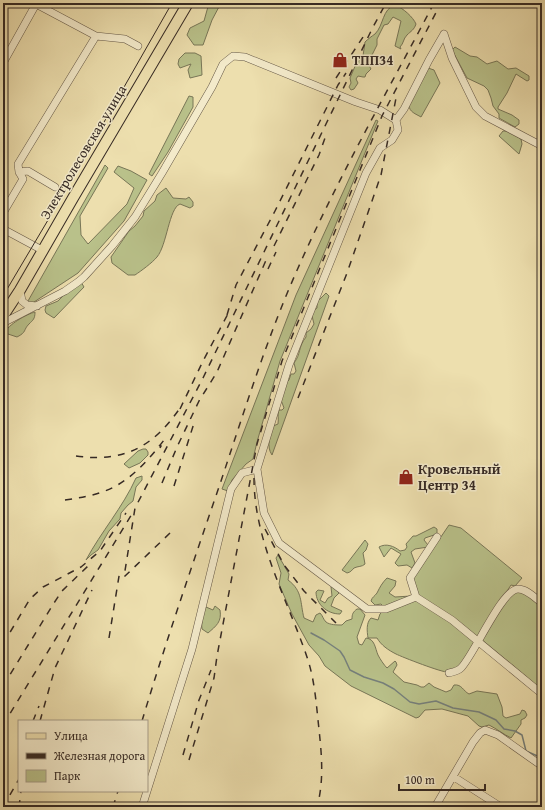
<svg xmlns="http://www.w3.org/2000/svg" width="545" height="810" font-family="'Gentium Book Plus',serif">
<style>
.green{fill:#b9c18a;stroke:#787657}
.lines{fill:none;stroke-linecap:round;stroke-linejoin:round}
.stream{stroke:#76807c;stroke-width:1.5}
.street-casing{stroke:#645746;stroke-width:8}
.primary-casing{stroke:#362a24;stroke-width:12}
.street{stroke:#f3eaca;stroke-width:7}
.primary{stroke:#eddfae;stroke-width:10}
.tram{stroke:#362a24;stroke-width:1}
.rail{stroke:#362a24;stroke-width:1.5;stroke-dasharray:7 7;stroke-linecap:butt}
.labels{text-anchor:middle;stroke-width:3;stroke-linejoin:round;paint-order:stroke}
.poi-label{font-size:14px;font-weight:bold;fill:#362a24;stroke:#f3eaca;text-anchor:start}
.street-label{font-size:14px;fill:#362a24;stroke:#f3eaca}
</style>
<rect width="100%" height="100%" fill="#eddfae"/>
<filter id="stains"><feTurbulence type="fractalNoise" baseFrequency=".005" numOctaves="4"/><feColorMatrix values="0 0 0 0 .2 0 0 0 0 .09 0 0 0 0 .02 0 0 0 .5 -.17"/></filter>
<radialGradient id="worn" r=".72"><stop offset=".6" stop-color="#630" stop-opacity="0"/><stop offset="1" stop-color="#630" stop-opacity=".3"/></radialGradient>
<path class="green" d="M 209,3 L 221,3 L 212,20 L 203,45 L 194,45 L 187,35 L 190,28 L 204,21 Z
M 395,5 C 403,8 413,17 416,24 C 414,30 411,31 407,35 C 403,39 404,43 400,47 L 401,49 L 395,46 L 401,21 L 393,17 L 388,24 L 384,25 L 377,39 L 377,45 L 372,55 L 365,58 L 371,69 L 366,74 L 365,77 L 363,77 L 358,76 L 356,79 L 358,83 L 354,89 L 351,90 L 349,87 L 351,83 L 350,78 L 356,64 L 363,56 L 365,42 C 368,39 372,36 375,34 C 384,25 382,9 395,5 Z
M 455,47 L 470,56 L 477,57 L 487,64 L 497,61 L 508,69 L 516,68 L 529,76 L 529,80 L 527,81 L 516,74 L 507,93 L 498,107 L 498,109 L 512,115 L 519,120 L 519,124 L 515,127 L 499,118 L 499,114 L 493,106 L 491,98 L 488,90 L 484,86 L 467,78 L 452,50 Z
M 185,53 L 195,53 L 201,56 L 202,75 L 190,78 L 188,70 L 191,64 L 180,68 L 178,64 L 179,59 Z
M 428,68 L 434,70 L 440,83 L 421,117 C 416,114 409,112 409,105 Z
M 189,96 L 193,97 L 193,107 L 168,152 L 152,176 L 149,174 Z
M 376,120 L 378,121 L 280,361 L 257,442 L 253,459 L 246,464 L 232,480 L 228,491 L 222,489 L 296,295 Z
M 503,131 L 508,131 L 521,139 L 522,144 L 519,154 L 499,136 Z
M 105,165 L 108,168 L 80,216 L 81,235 L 88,244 L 127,204 L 134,188 L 114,172 L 118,166 L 131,171 L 147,180 L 124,221 L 78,273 L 31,304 L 28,301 Z
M 166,188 L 173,198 L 186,199 L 189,197 L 193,202 L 193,206 L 190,208 L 180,204 C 169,208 167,245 157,257 C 152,263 141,271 135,275 L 128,275 L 112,263 L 111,257 L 129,231 L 135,226 L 143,216 L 144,211 L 155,201 L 157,195 Z
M 81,282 L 84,287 L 54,318 L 46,313 L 45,310 L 46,306 L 58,301 L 67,292 Z
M 326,293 L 329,296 L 272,455 C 266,446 270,436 273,426 L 278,424 C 279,418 277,414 279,410 L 282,410 L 284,408 L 281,400 L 287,382 L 289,380 L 291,374 L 294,374 L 296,371 L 294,363 C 301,354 298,347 306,337 L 306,333 L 311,329 L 314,324 L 312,316 L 313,311 L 317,308 L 317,302 Z
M 35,312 C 35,319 33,320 29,324 C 23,330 27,332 17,337 L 5,333 C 7,325 27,314 35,312 Z
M 143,449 L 146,449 L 148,452 L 148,455 L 140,463 L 129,468 L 124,464 L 138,451 Z
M 142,476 L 142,480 L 136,487 L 133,501 L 128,505 L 121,513 L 120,519 L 109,531 L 98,550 L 91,555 L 86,560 C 101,532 123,507 136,478 Z
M 449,525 L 461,528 L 522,578 L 515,586 L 511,585 L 477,637 L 417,594 L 413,578 Z
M 434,527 L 437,529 L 437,534 L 425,538 L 424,540 L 428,545 L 428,547 L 415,549 L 411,552 L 415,563 L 412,568 L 407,565 L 398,566 L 395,563 L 401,554 L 391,548 L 384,557 L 379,547 C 386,543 394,546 400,551 L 405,550 L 407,547 L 406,544 L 413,536 L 416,536 Z
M 365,540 L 368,544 L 366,550 L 363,553 L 365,564 C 362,567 358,566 354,568 C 351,571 351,572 347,573 L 342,570 Z
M 278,555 L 289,574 L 288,580 C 303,591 300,603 304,618 L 313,622 L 316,615 L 320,613 C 323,616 323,619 326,622 C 330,625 337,625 342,625 L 346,621 L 352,619 C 352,614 353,612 357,609 L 360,609 L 365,615 L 357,637 L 359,644 L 362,645 L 366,638 C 375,639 375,648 378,655 C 380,659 384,665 387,668 L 395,661 L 396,662 L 397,665 L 393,672 L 404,682 L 417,685 L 421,687 L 424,687 L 429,683 L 434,687 L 446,692 L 451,690 L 454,685 C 462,684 463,691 469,694 L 477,691 L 497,694 L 502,707 L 503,716 L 506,718 L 520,714 L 522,710 L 525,711 L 527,715 L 525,718 L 521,720 L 521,724 L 511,738 C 503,734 497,729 489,725 L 482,727 L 479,726 L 468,716 L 442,709 L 425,710 L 419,717 L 416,718 L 351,686 L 325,666 L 319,656 L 309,645 L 292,614 L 279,584 L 281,573 L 276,558 Z
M 387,578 L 396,581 L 395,586 L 389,593 L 395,597 L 411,596 L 448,619 L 474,642 C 469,654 462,669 448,672 C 443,673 402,657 396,654 C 388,650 381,645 377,638 L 368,638 C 367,631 366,623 371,618 L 378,620 L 380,614 L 383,611 L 384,607 L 381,604 L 375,605 L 371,601 C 372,597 375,596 377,593 C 380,587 382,583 387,578 Z
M 333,586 L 339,593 L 334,598 L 331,606 L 342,611 L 340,614 C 327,614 316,604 316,592 L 318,590 L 324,591 L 320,600 L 325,603 L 328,598 L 332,596 L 331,587 Z
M 517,592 L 525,593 L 542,606 L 542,690 L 481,639 L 509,597 Z
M 215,606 L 220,610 C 222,622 216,626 208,633 L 202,629 C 201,623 203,612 206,607 L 213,610 Z"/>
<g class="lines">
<path class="stream" d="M 311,633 L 324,640 L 340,651 L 344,657 L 350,670 L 364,677 L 383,683 L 394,689 L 410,702 L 419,704 L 436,701 L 453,708 L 479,712 L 496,720 L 504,729 L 515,731 L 522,735 L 526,751 L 542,758"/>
<defs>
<path id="street" d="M 34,3 L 96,36 L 125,39 L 138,46
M 444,34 L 429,60 L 404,109 L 396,120 L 398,130 L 392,140 L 380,148 L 366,173 L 289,365 L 257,469 L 264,513 L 279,543 L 367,609 L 386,609 L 416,597 L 452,620 L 542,694
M 444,34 L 452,58 L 476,107 L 485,116 L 542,146
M 3,63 L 36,4
M 19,172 L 28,171 L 55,187
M 3,213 L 23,179 L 19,172 L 18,164 L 96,36
M 3,229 L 42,250
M 20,290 L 22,301 L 27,305 L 37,306
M 3,323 L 65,291 L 78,282 L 84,277 L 112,246 L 135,217 L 162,173 L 212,87 L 223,64 L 233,56 L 245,57 L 356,102 L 380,110 L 396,120
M 416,597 L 410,578 L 437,537
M 449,673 C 453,672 458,671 461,668 C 474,655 502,589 518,589 C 527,589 535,598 542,603
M 454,777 L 501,807
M 142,807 L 192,649 L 231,489 L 242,473 L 257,469
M 435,807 L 473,742 L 480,733 L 485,730 L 498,735 L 542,766"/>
<path id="primary" d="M 3,316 L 20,290 L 73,198 L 188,3"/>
</defs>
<use href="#street" class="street-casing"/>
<use href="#primary" class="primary-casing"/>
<use href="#street" class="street"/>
<use href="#primary" class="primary"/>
<path class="tram" d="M 3,296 L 51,215 L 172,3"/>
<path class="rail" d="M 336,78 L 365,34
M 274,246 L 319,155 L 325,138
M 268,269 L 276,252
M 227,315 L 236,285 L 275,211 L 338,85 L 346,73
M 298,398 L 347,273 L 381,175 L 397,93
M 180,409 L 203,361 L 230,310
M 76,456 C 125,463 155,446 182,405
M 254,478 C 254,542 288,600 308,660 C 314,679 316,700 318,720 C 321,749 325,778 317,807
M 162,483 L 177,447 L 199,401 L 217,372 L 267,258
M 174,486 L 195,420
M 65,500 C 79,498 92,496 105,491 C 129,482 148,461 164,440 L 160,448
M 265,529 L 284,565 L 304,591 L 336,623
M 170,533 L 124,577 L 135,508 L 203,378 L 372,29 L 386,3
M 109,638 L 120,570
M 3,644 L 30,599 L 43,587 L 81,567 L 100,551 L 126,513
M 3,686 L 54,603 L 62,591 L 88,566
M 33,721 L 39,706
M 40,721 L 55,668 L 92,590
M 142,721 C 166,641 193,563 220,484 C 241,421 261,357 286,296 C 328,195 383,100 434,3
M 3,725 L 132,514
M 183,755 L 199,700 L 211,670
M 189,760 L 214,678 L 217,656 L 257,444 L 282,361 L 382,116 L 441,3
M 3,807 L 19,779
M 19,807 L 21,791
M 113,807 L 118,791"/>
</g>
<defs>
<symbol id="shop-bare" viewBox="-9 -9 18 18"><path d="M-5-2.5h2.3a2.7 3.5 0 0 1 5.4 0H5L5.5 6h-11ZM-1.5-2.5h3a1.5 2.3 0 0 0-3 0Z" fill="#8f2418" stroke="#f3eaca" stroke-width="2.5" paint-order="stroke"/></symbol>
</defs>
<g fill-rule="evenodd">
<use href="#shop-bare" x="329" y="49" width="22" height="22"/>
<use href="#shop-bare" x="395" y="466" width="22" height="22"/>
</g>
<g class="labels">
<g class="poi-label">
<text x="352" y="65">ТПП34</text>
<text x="418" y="474">Кровельный<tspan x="418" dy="16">Центр 34</tspan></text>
</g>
<g class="street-label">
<text transform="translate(83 152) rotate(-59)" y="5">Электролесовская улица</text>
</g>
</g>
<rect width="545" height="810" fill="none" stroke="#eddfae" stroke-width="16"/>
<rect x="4" y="4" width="537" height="802" fill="none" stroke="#362a24" stroke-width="2"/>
<rect x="8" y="8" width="529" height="794" fill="none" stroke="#362a24"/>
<rect x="18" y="720" width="130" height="72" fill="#f3eaca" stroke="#a79d88"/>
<rect x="26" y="733" width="20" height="6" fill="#eddfae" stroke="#a79d88"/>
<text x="54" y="740" font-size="12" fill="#362a24">Улица</text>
<rect x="26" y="753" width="20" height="6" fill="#362a24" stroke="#a79d88"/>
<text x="54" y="760" font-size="12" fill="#362a24">Железная дорога</text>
<rect x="26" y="770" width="20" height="12" fill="#b9c18a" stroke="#a79d88"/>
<text x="54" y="780" font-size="12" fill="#362a24">Парк</text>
<path d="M399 784v6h86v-6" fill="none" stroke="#362a24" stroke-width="2"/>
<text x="405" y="784" font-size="12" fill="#362a24" stroke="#f3eaca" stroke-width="3" paint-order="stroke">100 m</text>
<rect width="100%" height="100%" filter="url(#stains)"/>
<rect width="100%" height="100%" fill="url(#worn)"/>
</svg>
